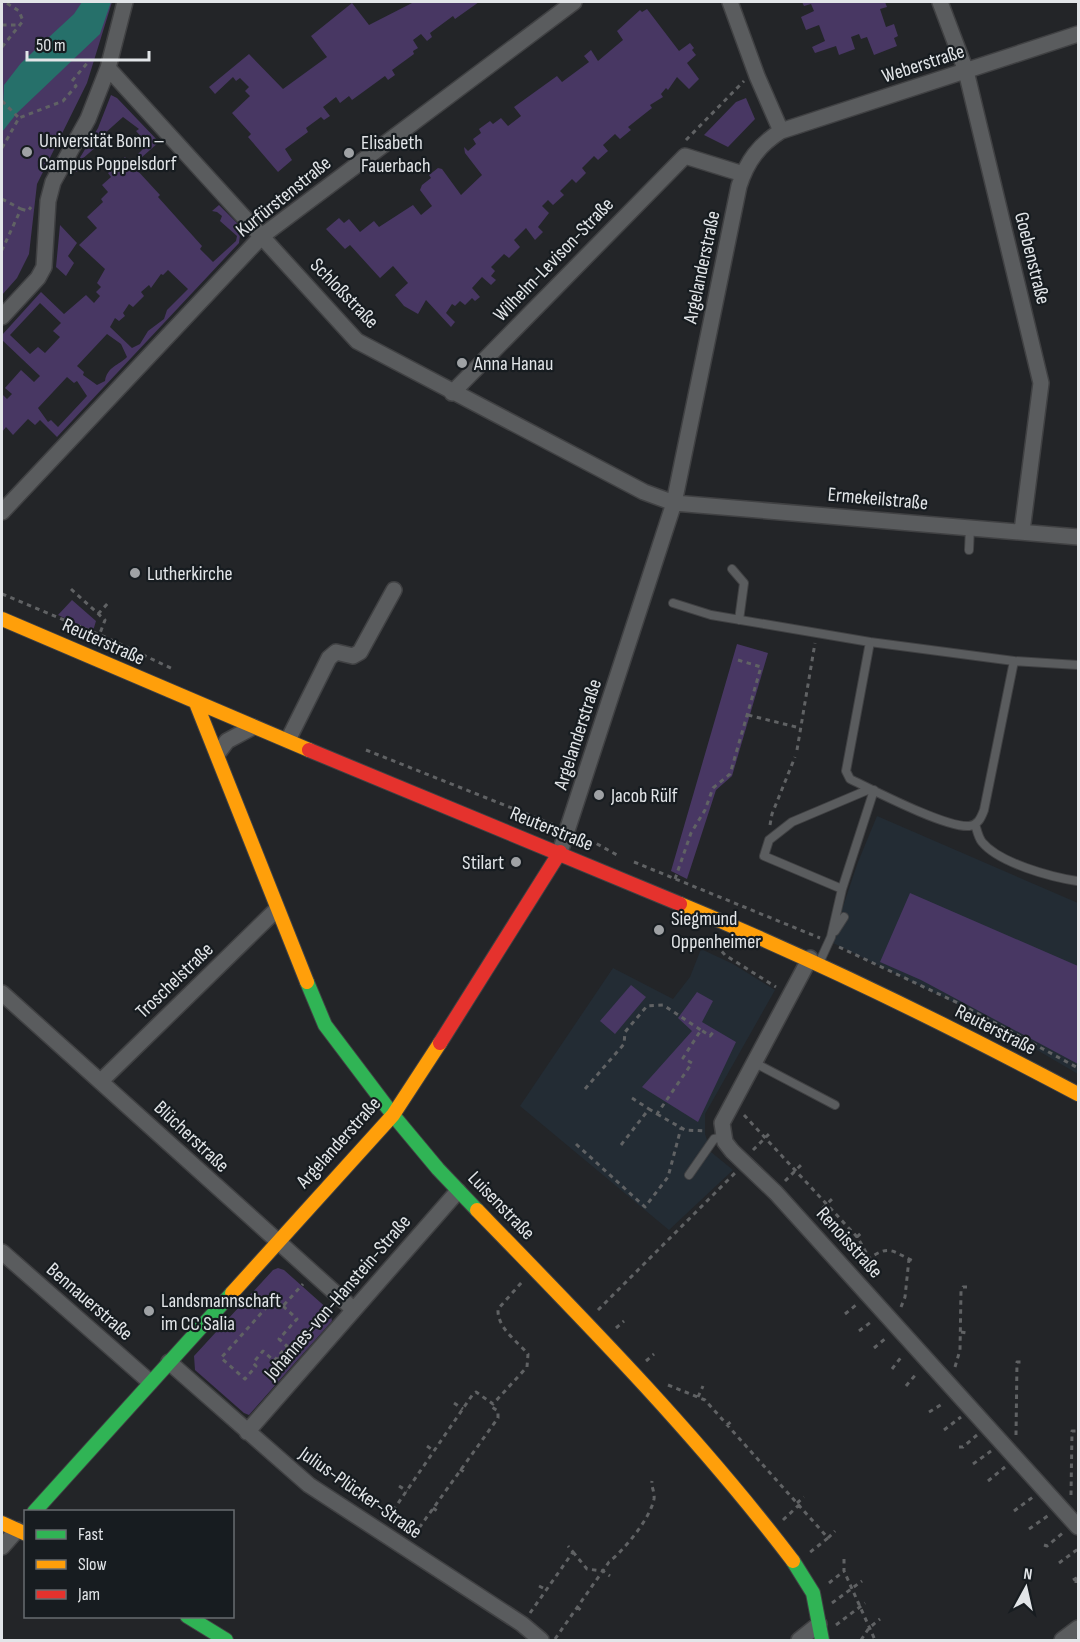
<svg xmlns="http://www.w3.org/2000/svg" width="1080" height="1642" font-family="'Sofia Sans Condensed',sans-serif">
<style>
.built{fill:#232c34}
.green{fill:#483763;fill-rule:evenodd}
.water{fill:#26706a}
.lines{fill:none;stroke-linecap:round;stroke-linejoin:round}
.lane-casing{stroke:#404143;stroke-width:10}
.street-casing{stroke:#404143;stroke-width:18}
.fast-casing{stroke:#404143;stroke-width:16}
.slow-casing{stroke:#404143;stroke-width:16}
.jam-casing{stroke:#404143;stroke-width:16}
.path{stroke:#606264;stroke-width:3;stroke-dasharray:4.5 4.5;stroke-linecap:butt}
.lane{stroke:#5a5c5e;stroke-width:8}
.street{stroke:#5a5c5e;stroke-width:15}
.fast{stroke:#30b455;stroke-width:14}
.slow{stroke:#ff9f0a;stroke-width:14}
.jam{stroke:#e5322d;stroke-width:14}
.poi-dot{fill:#9fa2a5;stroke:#171c20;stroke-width:2}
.labels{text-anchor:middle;stroke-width:4.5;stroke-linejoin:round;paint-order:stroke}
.street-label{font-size:20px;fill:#e2e5e8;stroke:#171c20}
.poi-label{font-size:20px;fill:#e2e5e8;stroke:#171c20;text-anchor:start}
</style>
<rect width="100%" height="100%" fill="#232528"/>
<path class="built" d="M 877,816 L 1078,903 L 1078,1074 L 967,1009 L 831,942 L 858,862 Z
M 701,949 L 733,964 L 775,990 L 705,1114 L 705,1134 L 711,1152 L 733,1170 L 669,1230 L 520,1106 L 613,968 L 673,999 L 690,977 Z"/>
<path class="green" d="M 2,2 L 112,2 L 87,83 L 37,184 L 29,254 L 17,278 L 2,295 Z
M 414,2 L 479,2 L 455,19 L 453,16 L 430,33 L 432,37 L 427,41 L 421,34 L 413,40 L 418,48 L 413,51 L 414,54 L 392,70 L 395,75 L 388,80 L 385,76 L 352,100 L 349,96 L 340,103 L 336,97 L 323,107 L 330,116 L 324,120 L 321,117 L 306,128 L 308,132 L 285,149 L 292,160 L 278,172 L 248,137 L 251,134 L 232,113 L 250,96 L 245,91 L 249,87 L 240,78 L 236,81 L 233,77 L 215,94 L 209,87 L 249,54 L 283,89 L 327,57 L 311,36 L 352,3 L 369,25 Z
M 802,2 L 885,2 L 887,7 L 880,9 L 886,27 L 894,24 L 898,36 L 894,38 L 897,46 L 874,55 L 867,37 L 861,39 L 859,34 L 851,37 L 855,49 L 839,55 L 836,46 L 815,53 L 812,47 L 825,41 L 819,25 L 806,30 L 801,17 L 814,11 L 811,4 L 804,6 Z
M 647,9 L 679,51 L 690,43 L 694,48 L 692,50 L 696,55 L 687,63 L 699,79 L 689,89 L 677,77 L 668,90 L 666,88 L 661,94 L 663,97 L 650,105 L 652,108 L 628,127 L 631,130 L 620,139 L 615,134 L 603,145 L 608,151 L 598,160 L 594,156 L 582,168 L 586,173 L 576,183 L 572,179 L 560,191 L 564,195 L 553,205 L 548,200 L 542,206 L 549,213 L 538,227 L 543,232 L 535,240 L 526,228 L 514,240 L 520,247 L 509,258 L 504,254 L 491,267 L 495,271 L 491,276 L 496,280 L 491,285 L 482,277 L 472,288 L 480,297 L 475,301 L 472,298 L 465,305 L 460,301 L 455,306 L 452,304 L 446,313 L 455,322 L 451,327 L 426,300 L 418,314 L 404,306 L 395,295 L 408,283 L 393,266 L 380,278 L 350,245 L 345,249 L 326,229 L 339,218 L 344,223 L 349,219 L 360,232 L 374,221 L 379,227 L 413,205 L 421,215 L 432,206 L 420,190 L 422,185 L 431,178 L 429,175 L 438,168 L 442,169 L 461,195 L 482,175 L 465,153 L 464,147 L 468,151 L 476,144 L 473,139 L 481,133 L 479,129 L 490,121 L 493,124 L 501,118 L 508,126 L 521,116 L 514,107 L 557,76 L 562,82 L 589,62 L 584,56 L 591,50 L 598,61 L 623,40 L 617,31 L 640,10 L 642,12 Z
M 111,95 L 117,98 L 159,142 L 141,158 L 138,154 L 148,144 L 136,131 L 139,129 L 123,117 L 94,143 L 97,146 L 80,161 L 84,166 L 76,172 L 73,169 L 98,128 Z
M 746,98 L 755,119 L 728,147 L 704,135 L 736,102 Z
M 125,157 L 160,195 L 158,197 L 202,246 L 200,249 L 213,262 L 236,241 L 237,236 L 220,221 L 222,216 L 217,212 L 212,211 L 219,205 L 241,227 L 239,243 L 57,437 L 40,420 L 35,425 L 28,419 L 13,435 L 6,427 L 2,432 L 2,394 L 7,399 L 12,394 L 5,388 L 21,370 L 34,382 L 40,376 L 2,340 L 2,335 L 41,292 L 64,314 L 86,295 L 94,303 L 100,296 L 96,292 L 101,287 L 97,283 L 105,269 L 79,245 L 97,228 L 87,217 L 103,202 L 101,199 L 108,192 L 102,185 L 111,177 L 108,173 ZM 168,270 L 188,289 L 167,310 L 164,319 L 148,331 L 140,344 L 132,348 L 110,327 L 115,318 L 119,321 L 125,316 L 123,313 L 129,304 L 133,307 L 144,296 L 141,292 L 149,285 L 151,288 L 161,274 L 163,275 ZM 40,303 L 61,323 L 53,331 L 60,337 L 45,353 L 38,347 L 30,354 L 10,335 ZM 107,334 L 121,344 L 127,357 C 119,365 107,367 105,381 L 97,385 L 83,375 L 84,372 L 77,366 ZM 67,377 L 74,383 L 77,381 L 87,396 L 58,427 L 51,420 L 48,422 L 38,408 Z
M 60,225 L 77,243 L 68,256 L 74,263 L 66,276 L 56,267 Z
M 72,600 L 96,621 L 93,631 L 58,615 Z
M 737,644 L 768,653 L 732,776 L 716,790 L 687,879 L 671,871 Z
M 910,893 L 1078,966 L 1078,1064 L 921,980 L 880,962 Z
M 631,985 L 646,997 L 615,1034 L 600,1021 Z
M 697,992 L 713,1001 L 702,1022 L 736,1042 L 698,1122 L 642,1087 L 692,1031 L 678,1018 Z
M 278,1268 L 284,1270 L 330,1311 L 332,1321 L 249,1415 L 244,1413 L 195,1370 L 194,1356 L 273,1270 Z"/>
<path class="water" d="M 82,2 L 111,2 L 100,34 L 17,113 L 2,132 L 4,85 L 21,63 L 74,14 Z"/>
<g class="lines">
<defs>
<path id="lane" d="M 969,550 L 970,527
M 732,569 L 744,583 L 739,620
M 673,603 L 711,615 L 870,642
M 1014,661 L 984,810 C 981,818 978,825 969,826 C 946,828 873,790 850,779 L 846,771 L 870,642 L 1014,661 L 1078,665
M 870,789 L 792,822 L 769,840 L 764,856 L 842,889 L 874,790
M 975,824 C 977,830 978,837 982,842 C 999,863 1051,877 1077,881
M 835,931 L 844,917
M 820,961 L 831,937 L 842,889
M 755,1063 L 835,1105
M 689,1175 L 714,1139 L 723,1137"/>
<path id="street" d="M 730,2 L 757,76 L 781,131
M 940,2 L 966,71 L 1041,383 L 1022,531
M 108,68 L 357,341 L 644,492 L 674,503 L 1078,537
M 2,317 L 38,278 L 44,267 L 48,201 L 53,182 L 88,119 L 108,68 L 125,2
M 452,393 L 685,156 L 743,174
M 2,512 L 262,236 L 574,2
M 288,740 L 329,658 L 336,652 L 353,656 L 360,652 L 394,590
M 218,753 L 227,741 L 253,727
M 560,852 L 674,503 L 739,186 C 747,161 759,145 781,131 L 1078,34
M 810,958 L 722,1123 L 725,1142 L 732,1151 L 776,1193 L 1078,1527
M 2,993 L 353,1309
M 101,1081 L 276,910
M 2,1252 L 150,1382
M 169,1362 L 309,1485 L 522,1624 L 541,1640
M 247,1432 L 458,1191
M 2,1547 L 17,1530
M 799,1640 L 819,1624
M 1062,1640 L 1078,1628"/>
<path id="fast" d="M 307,982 L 325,1025 L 393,1115 L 438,1169 L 477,1210
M 34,1512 L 232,1293
M 793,1561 L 813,1593 L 822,1640
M 187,1616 L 226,1640"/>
<path id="slow" d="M 2,619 L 309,750
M 196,703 L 307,982
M 680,904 C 816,960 948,1025 1078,1094
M 477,1210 C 587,1323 698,1436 793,1561
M 232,1293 L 393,1115 L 440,1043
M 2,1523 L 26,1534"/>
<path id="jam" d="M 309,750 L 680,904
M 440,1043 L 560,852"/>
</defs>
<use href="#lane" class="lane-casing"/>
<use href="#street" class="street-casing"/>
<use href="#fast" class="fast-casing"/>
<use href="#slow" class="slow-casing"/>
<use href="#jam" class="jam-casing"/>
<path class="path" d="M 2,25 L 21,25
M 2,47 L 23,21 L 19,11 L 5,2
M 2,101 L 19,118
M 686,140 L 744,81
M 2,148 L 19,118 L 63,101 L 76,86 L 72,81 L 89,61
M 2,199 L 21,209 L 2,250
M 21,209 L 28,211 L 31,207
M 71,589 L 105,620 L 97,641
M 2,594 L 105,637 L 175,670
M 98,614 L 110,601
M 748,715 L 800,728
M 366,750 L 552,824
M 797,750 L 815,643
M 770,825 L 772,814 L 795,757
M 581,835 L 617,855
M 634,862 L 820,938
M 675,879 L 691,833 L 705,810 L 713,788 L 730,774 L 761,667 L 738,660
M 710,938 L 725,955 L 776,987
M 839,947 L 960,1004 L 1078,1068
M 585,1089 L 624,1044 L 625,1032 L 647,1006 L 663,1005 L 701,1030
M 632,1098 L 649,1109
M 657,1114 L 685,1130 L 706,1131
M 744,1115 L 858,1238 L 867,1254 L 866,1271
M 576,1144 L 645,1207 L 668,1177 L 681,1128
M 621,1145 L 649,1109 L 657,1114 L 692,1063 L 683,1058 L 701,1030 L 710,1036 L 715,1030
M 753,1150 L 771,1132
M 785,1181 L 801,1165
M 816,1215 L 832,1199
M 857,1237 L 862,1232
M 867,1260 C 890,1243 893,1252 913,1261
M 283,1306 L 297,1319 L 279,1339 L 287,1346 L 274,1361 L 263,1351 L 253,1363 L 256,1366 L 245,1379 L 221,1358 L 274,1299 L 283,1306 L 303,1284
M 901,1307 L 905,1297 L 909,1259
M 598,1310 L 735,1173
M 845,1314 L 856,1305
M 616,1328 L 624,1321
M 859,1331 L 871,1322
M 961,1332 L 967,1333
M 874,1348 L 886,1338
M 277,1358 L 287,1366
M 646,1361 L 654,1354
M 955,1367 L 960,1350 L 961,1291 L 963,1287 L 967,1287
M 892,1369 L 902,1356
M 668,1385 L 705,1400 L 828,1538 L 809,1553
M 906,1386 L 917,1373
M 698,1397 L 703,1386
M 454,1403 L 463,1409
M 929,1412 L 944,1403
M 727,1425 L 733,1420
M 944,1430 L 961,1417
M 1016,1435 L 1017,1362 L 1022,1362
M 427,1446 L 434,1451
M 959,1447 L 963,1447 L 977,1435
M 973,1464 L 991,1451
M 460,1469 L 467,1474
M 988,1481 L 1005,1467
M 399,1486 L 407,1491
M 1071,1495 L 1072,1431 L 1078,1431
M 797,1503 L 804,1497
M 433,1508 L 440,1513
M 1014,1511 L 1033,1497
M 388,1518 L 473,1394 L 476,1392 L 493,1404 L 527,1367 L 528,1354 C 517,1341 497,1328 498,1309 L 522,1282
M 783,1520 L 799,1505
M 1029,1529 L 1049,1515
M 414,1535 L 498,1418 L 498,1411 L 492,1407 L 493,1404
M 828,1538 L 835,1531
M 1044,1545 L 1047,1546 L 1064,1532
M 573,1552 L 587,1569 L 603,1571 L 610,1576
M 844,1559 L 844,1571 L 875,1640
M 1059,1563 L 1078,1549
M 1073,1580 L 1078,1577
M 829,1583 L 844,1571
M 1076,1583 L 1076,1579 L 1078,1582
M 539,1586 L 547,1590
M 832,1603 L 862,1581
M 577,1607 L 583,1612
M 530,1613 L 573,1552 L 568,1546
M 836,1625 L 865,1603
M 555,1639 L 609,1562 C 624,1550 650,1519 654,1499 C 655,1492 651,1487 652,1481
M 861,1640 L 869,1628 L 880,1619"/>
<use href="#lane" class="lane"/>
<use href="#street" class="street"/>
<use href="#fast" class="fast"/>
<use href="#slow" class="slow"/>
<use href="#jam" class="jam"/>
</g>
<g class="poi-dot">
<circle cx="27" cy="152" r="6"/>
<circle cx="349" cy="153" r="6"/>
<circle cx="462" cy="363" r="6"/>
<circle cx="135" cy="573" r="6"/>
<circle cx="599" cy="795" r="6"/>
<circle cx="516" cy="862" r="6"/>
<circle cx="659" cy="930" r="6"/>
<circle cx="149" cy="1311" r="6"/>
</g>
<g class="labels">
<g class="street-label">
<text transform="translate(923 63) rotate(-18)" y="7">Weberstraße</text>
<text transform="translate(283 196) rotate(-39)" y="7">Kurfürstenstraße</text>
<text transform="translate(1033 258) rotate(76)" y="7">Goebenstraße</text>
<text transform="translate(553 259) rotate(-46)" y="7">Wilhelm-Levison-Straße</text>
<text transform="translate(701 267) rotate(-78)" y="7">Argelanderstraße</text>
<text transform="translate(345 293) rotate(46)" y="7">Schloßstraße</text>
<text transform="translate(878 498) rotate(5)" y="7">Ermekeilstraße</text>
<text transform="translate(104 641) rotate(24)" y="7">Reuterstraße</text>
<text transform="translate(577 734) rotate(-72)" y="7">Argelanderstraße</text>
<text transform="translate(552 828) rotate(22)" y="7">Reuterstraße</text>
<text transform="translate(174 980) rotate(-44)" y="7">Troschelstraße</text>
<text transform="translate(996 1029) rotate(27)" y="7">Reuterstraße</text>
<text transform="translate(192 1136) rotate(43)" y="7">Blücherstraße</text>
<text transform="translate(338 1142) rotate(-48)" y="7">Argelanderstraße</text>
<text transform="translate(502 1205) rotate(46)" y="7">Luisenstraße</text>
<text transform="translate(850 1242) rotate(48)" y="7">Renoisstraße</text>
<text transform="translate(337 1297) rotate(-49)" y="7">Johannes-von-Hanstein-Straße</text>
<text transform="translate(90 1301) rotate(41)" y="7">Bennauerstraße</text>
<text transform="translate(361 1492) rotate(35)" y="7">Julius-Plücker-Straße</text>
</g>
<g class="poi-label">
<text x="39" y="147">Universität Bonn –<tspan x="39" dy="23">Campus Poppelsdorf</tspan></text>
<text x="361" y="149">Elisabeth<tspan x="361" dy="23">Fauerbach</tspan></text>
<text x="474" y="370">Anna Hanau</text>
<text x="147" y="580">Lutherkirche</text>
<text x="611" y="802">Jacob Rülf</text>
<text x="504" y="869" text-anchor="end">Stilart</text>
<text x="671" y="925">Siegmund<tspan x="671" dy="23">Oppenheimer</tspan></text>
<text x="161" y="1307">Landsmannschaft<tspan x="161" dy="23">im CC Salia</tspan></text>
</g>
</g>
<rect width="1080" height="1642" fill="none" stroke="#e2e5e8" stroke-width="6"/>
<rect x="24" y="1510" width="210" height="108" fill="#171c20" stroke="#686c70" stroke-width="1.5"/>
<rect x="36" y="1530" width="30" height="9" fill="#30b455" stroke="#686c70" stroke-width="1.5"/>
<text x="78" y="1540" font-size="18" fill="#e2e5e8">Fast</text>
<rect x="36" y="1560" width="30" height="9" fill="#ff9f0a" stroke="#686c70" stroke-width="1.5"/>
<text x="78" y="1570" font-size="18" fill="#e2e5e8">Slow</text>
<rect x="36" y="1590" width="30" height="9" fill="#e5322d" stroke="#686c70" stroke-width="1.5"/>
<text x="78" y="1600" font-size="18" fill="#e2e5e8">Jam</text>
<g transform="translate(1026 1588) rotate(8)" stroke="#171c20" stroke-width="4.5" paint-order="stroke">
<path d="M0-4.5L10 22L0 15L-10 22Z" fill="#e2e5e8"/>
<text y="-9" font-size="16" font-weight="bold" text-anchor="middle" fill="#e2e5e8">N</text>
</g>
<path d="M27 51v9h122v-9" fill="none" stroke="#e2e5e8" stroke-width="3"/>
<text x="36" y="51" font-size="18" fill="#e2e5e8" stroke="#171c20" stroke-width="4.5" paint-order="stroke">50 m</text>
</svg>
